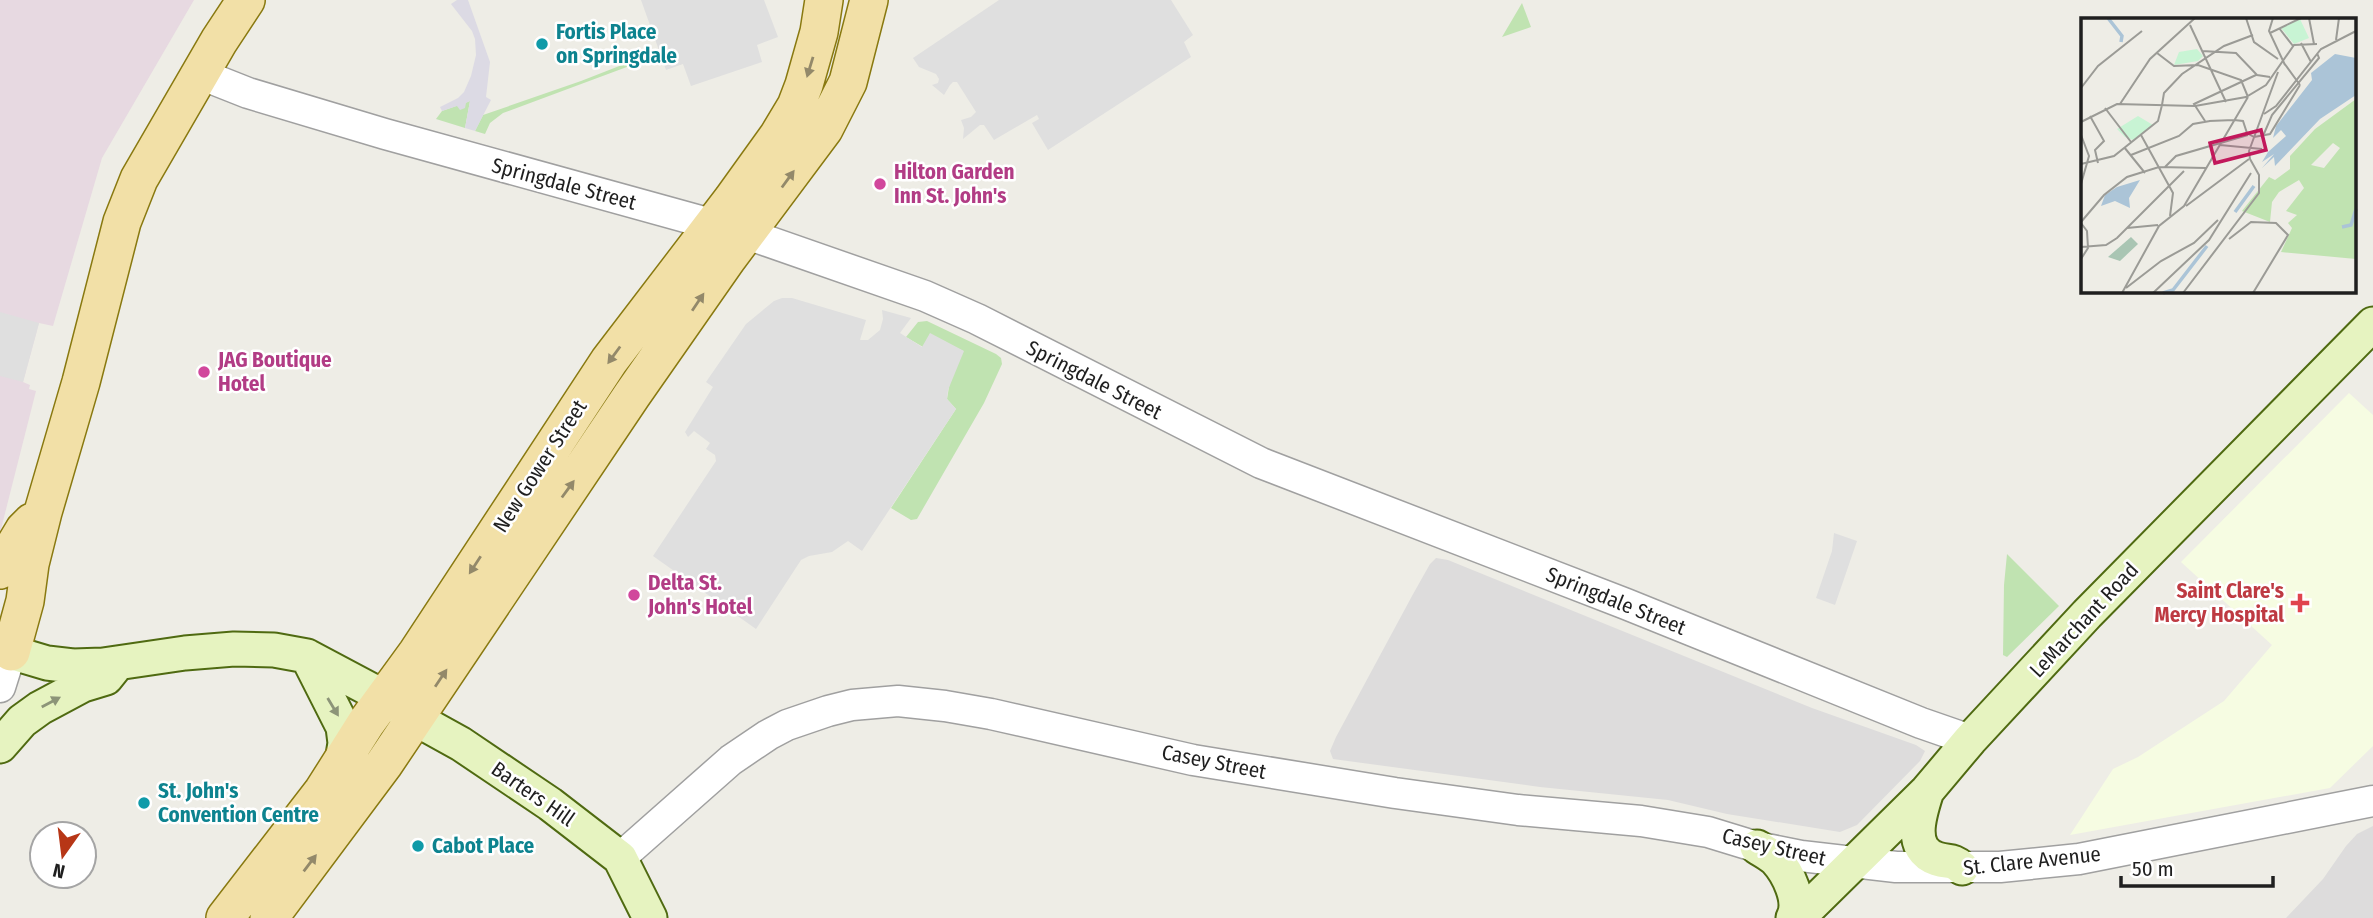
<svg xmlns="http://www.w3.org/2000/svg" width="2373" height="918" font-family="'Fira Sans Condensed',sans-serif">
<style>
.residential{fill:#dddcdc}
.industrial{fill:#e7d9e1}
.education{fill:#f6fce2}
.grass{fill:#c0e3b1}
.parking{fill:#dfdfdf}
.plaza{fill:#dcdae4}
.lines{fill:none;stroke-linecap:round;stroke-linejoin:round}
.tertiary-casing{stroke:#a0a0a0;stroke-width:33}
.secondary-casing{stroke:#4f6a11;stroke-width:37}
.primary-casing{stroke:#897910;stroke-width:40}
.tertiary{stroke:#fff;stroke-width:30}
.secondary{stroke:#e6f3c0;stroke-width:33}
.primary{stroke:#f2e0a7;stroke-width:37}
.oneway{fill:#93896a}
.oneway2{fill:#8c9478}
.culture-dot{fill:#0f9aa8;stroke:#fff;stroke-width:2.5}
.hotel-dot{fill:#d1479c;stroke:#fff;stroke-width:2.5}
.health-dot{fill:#e0444e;stroke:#fff;stroke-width:2.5}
.labels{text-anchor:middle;stroke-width:5;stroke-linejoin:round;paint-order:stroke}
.culture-label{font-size:21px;font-weight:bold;fill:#0d838f;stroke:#fff;text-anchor:start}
.hotel-label{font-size:21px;font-weight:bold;fill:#b23c85;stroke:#fff;text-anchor:start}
.street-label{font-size:21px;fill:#1f1f1f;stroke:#fff}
.health-label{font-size:21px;font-weight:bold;fill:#be3a42;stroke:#fff;text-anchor:end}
.inset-river{fill:none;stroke:#abc4d7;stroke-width:3.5}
.inset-road{fill:none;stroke:#9b9b96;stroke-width:2}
.view{fill:#c2185b;fill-opacity:0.15;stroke:#c2185b;stroke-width:3.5}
.inset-edge{fill:none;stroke:#1f1f1f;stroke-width:3.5}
</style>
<rect width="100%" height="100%" fill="#eeede6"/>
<path class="residential" d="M 1436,558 L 1448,560 L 1812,708 L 1916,745 L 1925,751 L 1920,761 L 1857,825 L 1840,832 L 1727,814 L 1668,800 L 1540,787 L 1333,759 L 1330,751 L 1336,737 L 1412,596 L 1430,564 Z
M 2373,826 L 2373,918 L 2286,918 L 2323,879 L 2346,846 L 2357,834 Z"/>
<path class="industrial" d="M 0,0 L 194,0 L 102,158 L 53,326 L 39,323 L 23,382 L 30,385 L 29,389 L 36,391 L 0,533 Z"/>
<path class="education" d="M 2349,393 L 2373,415 L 2373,746 L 2330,788 L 2070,835 L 2113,769 L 2138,757 L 2224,701 L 2272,645 L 2181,562 Z"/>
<path class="grass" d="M 1522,3 L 1531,27 L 1502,37 Z
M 650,54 L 651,58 L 503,113 L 490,123 L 485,134 L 475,131 L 483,115 L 581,81 Z
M 470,101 L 465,128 L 436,119 L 442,111 Z
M 927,321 L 996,354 L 1001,358 L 1002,364 L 984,403 L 917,519 L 911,520 L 891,508 L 956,409 L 947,399 L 950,381 L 963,351 L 930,334 L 923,347 L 906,337 L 918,322 Z
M 2007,554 L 2059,606 L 2007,657 L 2003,655 L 2004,585 Z"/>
<path class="parking" d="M 641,0 L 764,0 L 778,37 L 757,45 L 762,62 L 691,86 L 683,64 L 666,70 Z
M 999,0 L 1171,0 L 1193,35 L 1184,42 L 1191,57 L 1048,150 L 1032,123 L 1039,119 L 1037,115 L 994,140 L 984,125 L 980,125 L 963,139 L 964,128 L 961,120 L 971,117 L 976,112 L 957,82 L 953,82 L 950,85 L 944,95 L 932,85 L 938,83 L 939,79 L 936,74 L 919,67 L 913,58 Z
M 782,298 L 792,298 L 866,320 L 860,340 L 868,340 L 880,330 L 883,319 L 882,310 L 911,318 L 900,333 L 922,347 L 930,333 L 964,351 L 948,390 L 947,399 L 956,409 L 862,551 L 848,541 L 832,552 L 809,556 L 801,560 L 756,629 L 653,556 L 716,461 L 715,455 L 706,449 L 710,443 L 694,431 L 688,437 L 685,432 L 713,387 L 706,382 L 746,324 L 774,301 Z
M 0,312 L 39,323 L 23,382 L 0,376 Z
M 1834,533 L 1857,541 L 1835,605 L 1816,598 L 1832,551 Z"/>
<path class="plaza" d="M 457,0 L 468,0 L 490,62 L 486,97 L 491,100 L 475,131 L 465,128 L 470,101 L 466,103 L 465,108 L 460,110 L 457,106 L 442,111 L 440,107 L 458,98 L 464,92 L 471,76 L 476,55 L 475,39 L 472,31 L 451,4 Z"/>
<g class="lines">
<defs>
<path id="tertiary" d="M 200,74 L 248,93 L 385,134 L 747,234 L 925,296 L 977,319 L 1261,463 L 1626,604 L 1921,723 L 1970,740
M 0,687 L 11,652
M 620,858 L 731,760 L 768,735 L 787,725 L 828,711 L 852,705 L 898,701 L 945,706 L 991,714 L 1193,760 L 1395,793 L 1518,810 L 1641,821 L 1708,832 L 1757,847 L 1801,856 L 1896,867 L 2000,867 L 2079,859 L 2373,801"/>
<path id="secondary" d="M 0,649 L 47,663 L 73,666 L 103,665 L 185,653 L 234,649 L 274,650 L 307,656 L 386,698 L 414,718 L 461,744 L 550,804 L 620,858 L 650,918
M 307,656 L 343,727 L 345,743 L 342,762
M 0,746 L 22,721 L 40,708 L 83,685 L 106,678 L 114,668
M 1927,791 C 1920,813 1907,849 1937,859 C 1949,863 1952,859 1962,868
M 1757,847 C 1763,851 1771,855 1776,860 C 1788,873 1802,901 1793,918
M 1798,918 L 1927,791 L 1970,740 L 2087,614 L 2373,324"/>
<path id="primary" d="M 0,570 L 24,530 L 32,522
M 11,652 L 25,601 L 30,564 L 43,512 L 81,382 L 122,222 L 139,179 L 219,41 L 246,0
M 225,918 L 323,791 L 366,723 L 417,653 L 609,361 L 732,200 L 778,136 L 796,106 L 804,85 L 819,32 L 824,0
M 269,918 L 384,764 L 632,395 L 727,259 L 824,129 L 848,82 L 869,0"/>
</defs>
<use href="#tertiary" class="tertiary-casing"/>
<use href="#secondary" class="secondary-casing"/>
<use href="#primary" class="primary-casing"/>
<use href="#tertiary" class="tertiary"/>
<use href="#secondary" class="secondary"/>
<use href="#primary" class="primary"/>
</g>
<defs><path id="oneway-solid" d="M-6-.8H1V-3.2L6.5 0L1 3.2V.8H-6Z" transform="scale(1.75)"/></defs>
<g class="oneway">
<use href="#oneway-solid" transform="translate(810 67) rotate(107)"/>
<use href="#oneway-solid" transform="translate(788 179) rotate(-54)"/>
<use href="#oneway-solid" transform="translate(698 302) rotate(-56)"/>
<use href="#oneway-solid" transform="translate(614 355) rotate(126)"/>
<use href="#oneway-solid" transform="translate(568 489) rotate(-54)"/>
<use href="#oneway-solid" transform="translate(475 565) rotate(123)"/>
<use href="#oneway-solid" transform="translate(441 678) rotate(-56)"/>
<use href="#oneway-solid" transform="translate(310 863) rotate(-53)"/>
</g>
<g class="oneway2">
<use href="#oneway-solid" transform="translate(51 702) rotate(-28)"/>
<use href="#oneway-solid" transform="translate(333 707) rotate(59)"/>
</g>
<g class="culture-dot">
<circle cx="542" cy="44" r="7"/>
<circle cx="144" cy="803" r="7"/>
<circle cx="418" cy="846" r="7"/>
</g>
<g class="hotel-dot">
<circle cx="880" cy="184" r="7"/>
<circle cx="204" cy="372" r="7"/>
<circle cx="634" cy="595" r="7"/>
</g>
<path class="health-dot" d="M2296.5 592.5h7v7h7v7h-7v7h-7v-7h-7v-7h7z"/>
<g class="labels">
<g class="culture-label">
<text x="556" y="39">Fortis Place<tspan x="556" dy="24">on Springdale</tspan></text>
<text x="158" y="798">St. John's<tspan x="158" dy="24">Convention Centre</tspan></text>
<text x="432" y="853">Cabot Place</text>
</g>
<g class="hotel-label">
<text x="894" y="179">Hilton Garden<tspan x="894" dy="24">Inn St. John's</tspan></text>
<text x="218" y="367">JAG Boutique<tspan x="218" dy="24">Hotel</tspan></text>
<text x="648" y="590">Delta St.<tspan x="648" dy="24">John's Hotel</tspan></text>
</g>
<g class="street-label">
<text transform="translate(564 184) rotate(15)" y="7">Springdale Street</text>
<text transform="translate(1094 380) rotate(27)" y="7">Springdale Street</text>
<text transform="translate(540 466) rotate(-57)" y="7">New Gower Street</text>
<text transform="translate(1616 601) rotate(22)" y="7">Springdale Street</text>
<text transform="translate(2084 620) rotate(-47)" y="7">LeMarchant Road</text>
<text transform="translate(1214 762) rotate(11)" y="7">Casey Street</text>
<text transform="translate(533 794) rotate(35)" y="7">Barters Hill</text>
<text transform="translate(1774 847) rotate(13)" y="7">Casey Street</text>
<text transform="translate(2032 861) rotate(-6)" y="7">St. Clare Avenue</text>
</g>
<g class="health-label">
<text x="2284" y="598">Saint Clare's<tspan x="2284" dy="24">Mercy Hospital</tspan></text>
</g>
</g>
<g transform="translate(2081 18)">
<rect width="275" height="275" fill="#eeede6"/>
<path d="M 275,81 L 275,241 L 200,234 L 211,210 L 207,205 L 216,197 L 205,193 L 223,170 L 218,162 L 198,174 L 191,184 L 189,204 L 161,193 L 188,159 L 194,162 L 209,151 L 209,138 L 234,111 ZM 252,125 L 259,130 L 243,150 L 230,147 Z" fill="#c0e3b1" fill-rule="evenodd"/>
<path d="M 50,219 L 57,226 L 39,243 L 27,239 Z" fill="#a9c5b3"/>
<path d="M 219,1 L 228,20 L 213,26 L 200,10 ZM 116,31 L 122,38 L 117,43 L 93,47 L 98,34 ZM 57,98 L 72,107 L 52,122 L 44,119 L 36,111 Z" fill="#c8f4d4"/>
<path d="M 254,36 L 275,40 L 275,77 L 239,101 L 194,148 L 193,139 L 181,150 L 193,136 L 181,144 L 187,134 L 205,118 L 200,112 L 192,120 L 195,108 L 231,62 L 230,55 ZM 59,162 L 48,180 L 49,190 L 34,183 L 20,188 L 24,177 L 36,169 Z" fill="#abc4d7"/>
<path class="inset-river" d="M 27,0 L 41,18 L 40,24M 154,194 L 173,168M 261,209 L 270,207 L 275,191M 82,275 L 92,272 L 126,228"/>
<path class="inset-road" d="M 165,0 L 173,24 L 197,41M 192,0 L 188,13 L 204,47M 228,0 L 233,26M 109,7 L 145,84M 198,10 L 212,28M 189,15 L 220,0M 255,22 L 258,0M 220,25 L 230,44M 121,33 L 155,35 L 176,57 L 189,59M 76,35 L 93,48 L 117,47 L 160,62 L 167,79M 203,45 L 219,67M 0,70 L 17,48 L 61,13M 39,86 L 69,41 L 114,0M 81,87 L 83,75 L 101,56 L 143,28 L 172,17M 24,90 L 50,124M 183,96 L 195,88 L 240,31 L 275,13M 9,98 L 23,123 L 14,132 L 17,145M 153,102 L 162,103 L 166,115 L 173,119M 124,103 L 113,86 L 175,57M 128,103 L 153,102M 0,104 L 36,86 L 114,88 L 165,79 L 185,67 L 213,27 L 236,26M 0,117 L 8,138 L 0,166M 60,117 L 92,175 L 89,198M 182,118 L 191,97 L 238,40 L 236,35M 173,119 L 189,116 L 219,67M 139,127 L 181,131M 43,129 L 64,155M 50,137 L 98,118 L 112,106 L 129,103M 169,141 L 168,133 L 197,54M 0,146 L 33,138 L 77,103 L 81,87M 84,149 L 95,138 L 167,117M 105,188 L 168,141M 0,204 L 23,177 L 46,159 L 78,149 L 125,150M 0,205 L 6,213 L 7,230 L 0,241M 46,210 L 77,207M 148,221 L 170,204 L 195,205 L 207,217 L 172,275M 0,229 L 25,227 L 36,220 L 103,153M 45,270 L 80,243 L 113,225 L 137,202M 41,275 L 78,208 L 103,188 L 167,79M 72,275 L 128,222 L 170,155M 102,275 L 178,175 L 178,157 L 169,141"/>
<path class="view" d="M 180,112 L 185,132 L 134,145 L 129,125 Z"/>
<rect width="275" height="275" class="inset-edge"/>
</g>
<g transform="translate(63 855) rotate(194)"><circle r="33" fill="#ffffff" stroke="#a5a5a5" stroke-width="2"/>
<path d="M0-5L12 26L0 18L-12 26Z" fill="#b73616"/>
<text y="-10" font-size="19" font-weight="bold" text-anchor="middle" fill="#1f1f1f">N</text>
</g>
<path d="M2121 876v10h152v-10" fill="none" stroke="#1f1f1f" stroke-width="3.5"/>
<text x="2132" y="876" font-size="21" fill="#1f1f1f" stroke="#ffffff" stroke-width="5" paint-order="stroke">50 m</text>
</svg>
